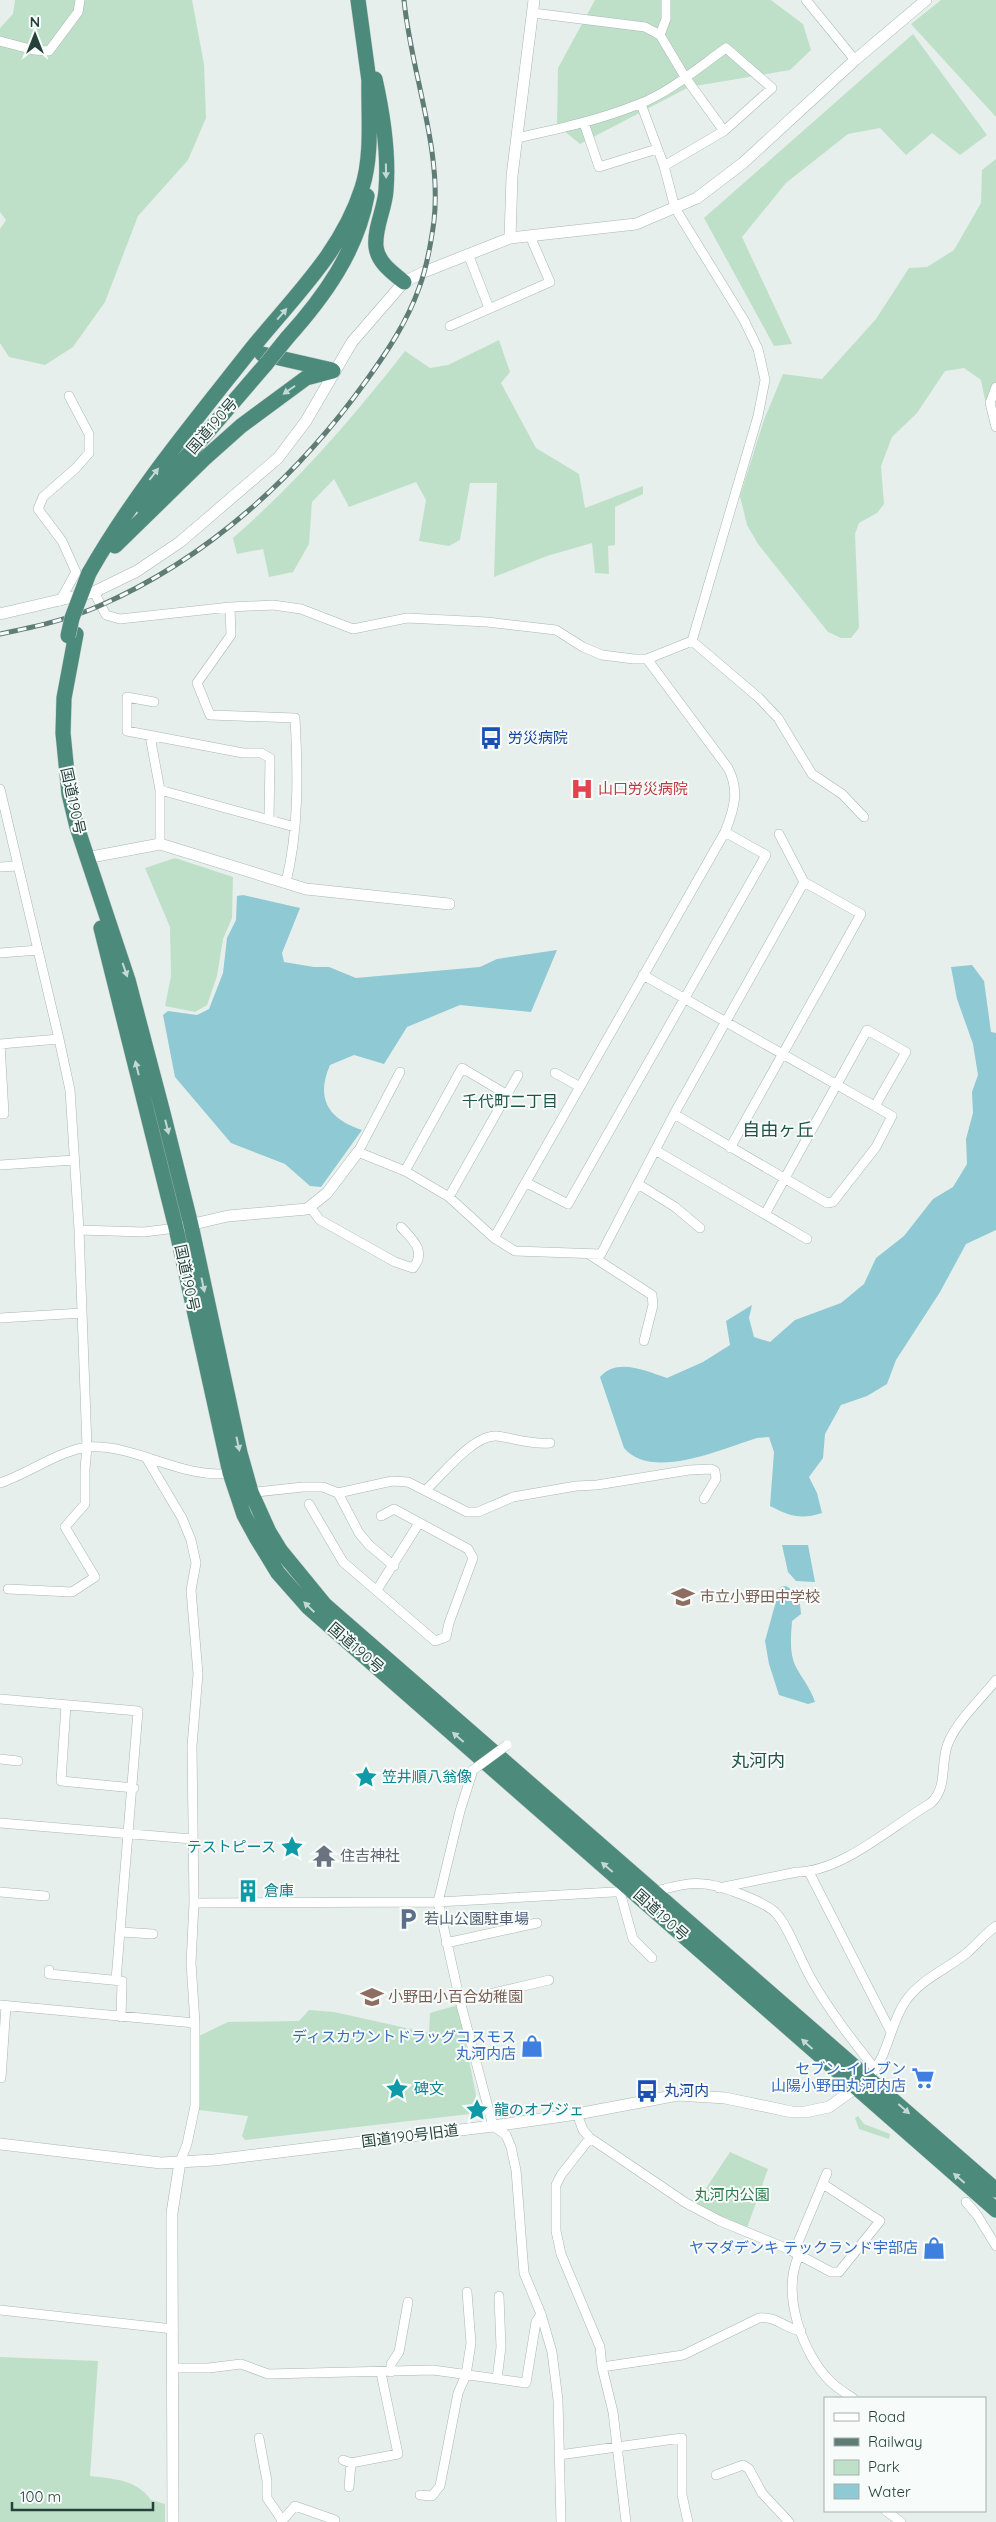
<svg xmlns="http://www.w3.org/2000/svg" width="996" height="2522" font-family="Quicksand,'Noto Sans JP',sans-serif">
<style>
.green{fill:#bfe0c8}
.water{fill:#8ec9d4}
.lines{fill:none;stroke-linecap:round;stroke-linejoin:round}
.minor-casing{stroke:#a8b8b2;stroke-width:10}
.tertiary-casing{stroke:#a8b8b2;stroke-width:12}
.trunk-casing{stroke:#c2cac8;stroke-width:16}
.minor{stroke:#fff;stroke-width:9}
.tertiary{stroke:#fff;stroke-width:11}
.trunk{stroke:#4c8a7c;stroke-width:15}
.rail-casing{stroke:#5f7d75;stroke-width:5}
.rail{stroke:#f7fbf9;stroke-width:3;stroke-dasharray:9;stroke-linecap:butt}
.minor-bridge-casing{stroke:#a8b8b2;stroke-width:10;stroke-linecap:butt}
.trunk-bridge-casing{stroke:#c2cac8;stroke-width:16;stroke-linecap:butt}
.minor-bridge{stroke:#fff;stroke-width:9}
.trunk-bridge{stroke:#4c8a7c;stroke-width:15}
.oneway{fill:#c4d9d4}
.labels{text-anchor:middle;stroke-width:4;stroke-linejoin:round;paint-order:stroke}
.street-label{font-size:15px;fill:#24423a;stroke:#f7fbf9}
.transit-label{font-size:15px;fill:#164399;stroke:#f7fbf9;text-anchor:start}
.health-label{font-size:15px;fill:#be3a42;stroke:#f7fbf9;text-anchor:start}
.education-label{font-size:15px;fill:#785e54;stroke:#f7fbf9;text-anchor:start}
.culture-label{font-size:15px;fill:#0d838f;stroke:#f7fbf9;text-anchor:start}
.worship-label{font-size:15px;fill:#5b616d;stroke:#f7fbf9;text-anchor:start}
.service-label{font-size:15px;fill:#4e5e75;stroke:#f7fbf9;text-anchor:start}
.shop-label{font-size:15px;fill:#366cbe;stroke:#f7fbf9;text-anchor:end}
.park-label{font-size:15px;fill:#2d7a4b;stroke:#f7fbf9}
.neighbourhood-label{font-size:16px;fill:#1f5548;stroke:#f7fbf9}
.quarter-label{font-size:18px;fill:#1f5548;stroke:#f7fbf9}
</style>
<rect width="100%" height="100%" fill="#e6efeb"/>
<path class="green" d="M 15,0 L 192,0 L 204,64 L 206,118 L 188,160 L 138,216 L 105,302 L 73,347 L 45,365 L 9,357 L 0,343 L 0,229 L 6,220 L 0,212 L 0,28 L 13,14 Z
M 595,0 L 771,0 L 803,24 L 811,50 L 790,70 L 689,87 L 580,144 L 557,125 L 558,68 Z
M 941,0 L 996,0 L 996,117 L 911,24 Z
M 913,34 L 987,135 L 960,155 L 932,133 L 906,155 L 880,128 L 848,134 L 786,183 L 742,237 L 792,344 L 774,346 L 704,218 Z
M 996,159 L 996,396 L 985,400 L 981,380 L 964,368 L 945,371 L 917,413 L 892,437 L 881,466 L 884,504 L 877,513 L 859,523 L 855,534 L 859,628 L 851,638 L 841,638 L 828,632 L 758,544 L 747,525 L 740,496 L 764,420 L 783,374 L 822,379 L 876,319 L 909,268 L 927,267 L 954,250 L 981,203 L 982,170 Z
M 499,340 L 510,372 L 501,383 L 536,448 L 579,474 L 585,508 L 643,486 L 643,494 L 615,507 L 615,545 L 608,546 L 609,574 L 595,573 L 592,543 L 547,556 L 494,577 L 497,483 L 470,483 L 460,540 L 449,546 L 419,541 L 426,500 L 416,482 L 349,507 L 334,479 L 312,502 L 309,544 L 293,572 L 269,577 L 263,549 L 237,554 L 233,538 C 297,482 353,418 405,351 L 430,368 L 448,365 Z
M 175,858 L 233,877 L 232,918 L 223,939 L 217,976 L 207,1005 L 195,1012 L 165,1006 L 171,976 L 170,927 L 145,868 Z
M 458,2005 L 478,2105 L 470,2114 L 245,2140 L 242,2136 L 248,2116 L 199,2110 L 199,2036 L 228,2022 L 299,2021 L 309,2010 L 334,2012 L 429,2033 L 430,2013 Z
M 858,2116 L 864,2124 L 890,2134 L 889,2139 L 859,2129 L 855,2118 Z
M 730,2152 L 768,2169 L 747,2228 L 695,2205 Z
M 0,2357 L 98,2361 L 90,2476 C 114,2479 136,2479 151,2500 L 165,2504 L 165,2522 L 0,2522 Z"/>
<path class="water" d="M 243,895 L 300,908 L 282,953 L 284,962 L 314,967 L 329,967 L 356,978 L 480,967 L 497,959 L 557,950 L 531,1012 L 460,1005 L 407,1027 L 384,1064 L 354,1055 L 330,1065 C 315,1099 329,1119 362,1130 L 321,1187 L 310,1186 L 285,1164 L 231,1143 L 175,1077 L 163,1015 L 168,1011 L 197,1015 L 209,1009 L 223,973 L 227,938 L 236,920 L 237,896 Z
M 972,965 L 984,981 L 991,1032 L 996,1033 L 996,1230 L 966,1244 L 940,1292 L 896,1360 L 887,1384 L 867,1396 L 841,1405 L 825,1434 L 823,1458 L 809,1477 L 817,1493 L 822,1513 C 800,1520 790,1516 770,1506 L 774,1452 L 769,1437 L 757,1438 C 721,1449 652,1481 624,1448 L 600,1377 C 617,1357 646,1371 667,1378 L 703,1362 L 730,1345 L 726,1321 L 752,1305 L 749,1318 L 754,1337 L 770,1342 L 795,1320 L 841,1303 L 864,1284 L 876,1258 L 904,1236 L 933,1199 L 953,1187 L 967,1164 L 966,1139 L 973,1113 L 972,1092 L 978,1075 L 973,1044 L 957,999 L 951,967 Z
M 782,1545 L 808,1545 L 815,1582 L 796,1581 L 788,1572 Z
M 786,1586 L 799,1595 L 801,1614 L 792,1621 C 791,1636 789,1653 796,1667 C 803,1680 811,1689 815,1702 L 808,1704 L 779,1695 L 769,1664 L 765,1641 L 780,1587 Z"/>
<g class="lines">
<defs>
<path id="minor" d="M 806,0 L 855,60
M 533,13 L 645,27 L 660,35 L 685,77 L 724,131
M 660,35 L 666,19 L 666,0
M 0,41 L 34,50 L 49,51 L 78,12 L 80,0
M 641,104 L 664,166 L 675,208 L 744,320 L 758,349 L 765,380 L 758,416 L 692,641
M 584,123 L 599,167 L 657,149
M 517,138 C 558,129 600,120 639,104 C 670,92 699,67 726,48 L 772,88 L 724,131 L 664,166
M 468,254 L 489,308
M 450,326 L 550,282 L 530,236
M 996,387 L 990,403 L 996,427
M 94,592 L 106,615 L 120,619 L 230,607 L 273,605 L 301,609 L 353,629 L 407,618 L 487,622 L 556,630 L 583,647 L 602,655 L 634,659 L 647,659 L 692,641
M 60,601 L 76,572 L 62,541 L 38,509 L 43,497 L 76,468 L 89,453 L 89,434 L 69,396
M 230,607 L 231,635 L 197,683 L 210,715 L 295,718 C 298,772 299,830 286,882
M 692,641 L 759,698 L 778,718 L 812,774 L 842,794 L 864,817
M 154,702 L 127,697 L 127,731 L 243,753 L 261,753 L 270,758 L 269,819
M 150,736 L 160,790 L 160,844
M 0,789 L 59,1039 L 70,1090 L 79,1230 L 87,1447 L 85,1469 L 85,1504 L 65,1527 L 95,1577 L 72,1592 L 8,1589
M 160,790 L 295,827
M 0,867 L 17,866
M 0,953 L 38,950
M 643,975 L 892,1116 L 876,1147 L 833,1202 L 827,1203 L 674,1114
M 400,1072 L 358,1152 L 405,1171 L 449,1197 L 494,1238 L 515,1251 L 601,1254 L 674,1114 L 804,882
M 555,1073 L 580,1087
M 0,1114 L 4,1114 L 0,1044 L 59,1039
M 730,1148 L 861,914 L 804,882 L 779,834
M 655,1150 L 807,1239
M 0,1165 L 74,1160
M 405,1171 L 462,1068 L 506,1094
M 527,1183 L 568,1204 L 766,855 L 725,832
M 638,1184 L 675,1207 L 700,1228
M 449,1197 L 518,1075
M 310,1207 L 320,1220 L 395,1262 L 413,1268 C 427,1251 412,1239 401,1227
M 765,1214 L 867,1030 L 906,1052 L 875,1106
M 79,1230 L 144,1232 L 176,1228
M 494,1238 L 725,832 C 734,809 740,791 728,768 L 647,659
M 590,1255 L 652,1295 L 653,1305 L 644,1341
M 0,1318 L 82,1313
M 147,1459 L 182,1518 L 191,1540 L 196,1563 L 191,1590 L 198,1674 L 192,1746 L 194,1903 L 191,1963 L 195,2023 L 195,2106 L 187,2144 L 180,2162
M 0,1483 C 27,1474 61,1450 88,1447 C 136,1444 183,1480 230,1473
M 426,1490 C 442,1475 473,1435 496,1436 C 514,1438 531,1445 550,1443
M 248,1493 L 303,1487 L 323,1487 L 338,1493 L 392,1481 L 408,1482 L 467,1512 L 478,1512 L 513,1497 L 576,1486 L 597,1485 L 689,1470 L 711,1469 L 715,1471 L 716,1479 L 704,1499
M 338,1493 L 359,1533 L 369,1545 L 394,1566
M 309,1504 L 343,1562 L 435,1641 L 446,1637 L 449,1623 L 473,1558 L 468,1549 L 394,1509 L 381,1516
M 377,1590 L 419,1523
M 0,1699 L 138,1711 L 116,1980
M 66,1705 L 61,1781 L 134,1788
M 0,1759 L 18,1761
M 473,1770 L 460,1811 L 438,1902 L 460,2001 L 493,2126 L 506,2135 L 511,2147 L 516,2170 L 524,2273 L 541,2314 L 552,2352 L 558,2400 L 561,2522
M 0,1823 L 192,1839
M 809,1872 L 891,2032
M 719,1888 L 797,1872 C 842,1872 893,1825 931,1803 C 949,1786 939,1762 949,1741 C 959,1719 981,1699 996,1680
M 0,1892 L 45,1896
M 620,1892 L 633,1939 L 652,1958
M 652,1892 C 669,1888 686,1882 704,1884 C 720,1885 763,1901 775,1912 C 789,1926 801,1963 813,1982 C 831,2013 853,2041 875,2069
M 194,1903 L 438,1902 L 631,1891
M 121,1932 L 153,1934
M 446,1943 L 537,1923
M 49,1970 L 49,1974 L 122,1981 L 121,2017
M 460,2001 L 549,1980
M 0,2005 L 195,2023
M 871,2074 C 889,2053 890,2024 905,2002 C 920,1979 948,1969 968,1952 C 978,1943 985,1934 996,1926
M 1,2078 L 6,2006
M 577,2114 L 583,2130 L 590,2138 L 686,2203 L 720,2221 L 788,2249 L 831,2272 L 839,2272 L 880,2221 L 823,2184
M 590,2138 L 561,2175 L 556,2185 L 556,2231 L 561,2254 L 600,2347 L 602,2367 L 613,2412 L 626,2522
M 966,2202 L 977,2215 L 996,2246
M 794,2252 L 827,2173
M 799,2255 C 781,2293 802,2354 831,2382 C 837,2388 845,2393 853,2398
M 0,2310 L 173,2329
M 602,2367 L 683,2355 L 759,2318 C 777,2316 784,2328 801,2331
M 173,2368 L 209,2368 L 241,2364 L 268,2374 L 433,2370 L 526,2383 L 536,2322 L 541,2314
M 391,2372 L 391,2364 L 399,2352 L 408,2302
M 497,2379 L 501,2347 L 499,2296
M 259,2438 L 267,2481 L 267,2498 L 282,2520
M 559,2455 L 682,2438 L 682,2495 L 688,2522
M 343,2460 L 351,2463 L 398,2454 L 381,2373
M 716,2475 L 743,2465 L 749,2469 L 762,2493 L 789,2522
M 349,2487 L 351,2463
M 420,2495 L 432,2496 L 440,2486 L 458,2393 L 466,2375 L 471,2343 L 467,2292
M 886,2511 L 901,2522
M 281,2522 L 295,2506 L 335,2520"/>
<path id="tertiary" d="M 510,238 L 512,176 L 534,0
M 0,614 L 94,592 L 137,571 L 180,542 L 278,458 L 306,421 L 352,342 L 404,282 L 424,272 L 510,238 L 636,224 L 697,198 L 743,163 L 855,60 L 926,0
M 86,858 L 160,844 L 306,889 L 449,904
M 176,1228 L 228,1216 L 307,1209 L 327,1193 L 358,1152
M 0,2144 L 161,2163 L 214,2160 L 493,2126 L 577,2114 L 678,2095 L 725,2098 L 792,2112 L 805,2112 L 829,2107 L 861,2084
M 173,2522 L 172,2237 L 172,2213 L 180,2162"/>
<path id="trunk" d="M 358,0 L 370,88
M 375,79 C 383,115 389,154 386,190 C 385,209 374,228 376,247 C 378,263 393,273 404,282
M 287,338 C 324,297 357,251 367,196
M 262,354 L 332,370
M 143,507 L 266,364
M 115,546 L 204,459 L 241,426 L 306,378 L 333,371
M 89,573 C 134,494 193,423 249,352 C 291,299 341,254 362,188 C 373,154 368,113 369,78
M 76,634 L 64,698 L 63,733 L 69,794 L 77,827 L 128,980 L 163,1113 L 191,1225 L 240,1453 L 251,1492 L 269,1532 L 280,1550 L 325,1605 L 996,2190
M 101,928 L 176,1228 L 230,1473 L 244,1515 L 256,1537 L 278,1573 L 308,1607 L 996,2210"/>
</defs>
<use href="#minor" class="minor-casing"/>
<use href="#tertiary" class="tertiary-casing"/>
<use href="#trunk" class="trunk-casing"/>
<use href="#minor" class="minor"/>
<use href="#tertiary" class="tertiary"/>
<use href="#trunk" class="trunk"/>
<defs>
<path id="rail" d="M 0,634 C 34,627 67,620 99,606 C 207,559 298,476 366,381 C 387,352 407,322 419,288 C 427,267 431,243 434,221 C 442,147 411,73 404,0"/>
</defs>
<use href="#rail" class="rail-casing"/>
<use href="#rail" class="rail"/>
<defs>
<path id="minor-bridge" d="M 473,1770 L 507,1745"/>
<path id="trunk-bridge" d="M 266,364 L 287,338
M 68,636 L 72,618 L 89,573"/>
</defs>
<use href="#minor-bridge" class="minor-bridge-casing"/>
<use href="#trunk-bridge" class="trunk-bridge-casing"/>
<use href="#minor-bridge" class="minor-bridge"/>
<use href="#trunk-bridge" class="trunk-bridge"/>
</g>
<defs><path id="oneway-solid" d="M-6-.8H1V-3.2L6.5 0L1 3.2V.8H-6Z" transform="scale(1.25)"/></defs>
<g class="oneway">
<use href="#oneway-solid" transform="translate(386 171) rotate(89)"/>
<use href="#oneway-solid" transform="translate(282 314) rotate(-49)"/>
<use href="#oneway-solid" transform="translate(289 390) rotate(145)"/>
<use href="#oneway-solid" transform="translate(154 474) rotate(-52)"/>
<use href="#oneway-solid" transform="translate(125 970) rotate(71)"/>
<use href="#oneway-solid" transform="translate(137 1068) rotate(-104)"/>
<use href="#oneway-solid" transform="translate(167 1127) rotate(76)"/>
<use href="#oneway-solid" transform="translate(203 1285) rotate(78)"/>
<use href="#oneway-solid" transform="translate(238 1444) rotate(78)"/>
<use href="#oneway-solid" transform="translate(309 1607) rotate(-136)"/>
<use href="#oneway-solid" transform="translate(458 1737) rotate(-139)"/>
<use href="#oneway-solid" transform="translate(607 1867) rotate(-139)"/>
<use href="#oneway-solid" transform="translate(807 2044) rotate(-138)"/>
<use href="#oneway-solid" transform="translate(904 2109) rotate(41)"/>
<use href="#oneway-solid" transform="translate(959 2178) rotate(-139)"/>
</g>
<defs>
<symbol id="bus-bare" viewBox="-9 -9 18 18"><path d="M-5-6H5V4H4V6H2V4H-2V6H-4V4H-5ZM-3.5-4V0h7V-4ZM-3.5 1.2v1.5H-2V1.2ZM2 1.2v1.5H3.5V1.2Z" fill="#1a4fb4" stroke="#f7fbf9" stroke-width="2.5" paint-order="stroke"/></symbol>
<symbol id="hospital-bare" viewBox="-9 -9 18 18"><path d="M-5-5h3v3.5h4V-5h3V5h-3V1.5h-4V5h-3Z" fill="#e0444e" stroke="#f7fbf9" stroke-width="2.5" paint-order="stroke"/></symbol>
<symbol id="school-bare" viewBox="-9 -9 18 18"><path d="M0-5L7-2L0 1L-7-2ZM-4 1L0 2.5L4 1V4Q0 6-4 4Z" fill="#8d6e63" stroke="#f7fbf9" stroke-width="2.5" paint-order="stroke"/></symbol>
<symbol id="sight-bare" viewBox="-9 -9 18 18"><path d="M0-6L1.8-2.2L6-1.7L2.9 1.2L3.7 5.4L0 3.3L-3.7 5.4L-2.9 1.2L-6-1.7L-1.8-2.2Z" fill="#0f9aa8" stroke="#f7fbf9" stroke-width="2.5" paint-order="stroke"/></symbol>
<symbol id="temple-bare" viewBox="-9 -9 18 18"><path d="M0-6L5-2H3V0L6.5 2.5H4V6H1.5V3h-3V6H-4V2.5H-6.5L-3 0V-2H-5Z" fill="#6b7280" stroke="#f7fbf9" stroke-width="2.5" paint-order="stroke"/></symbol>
<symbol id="building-bare" viewBox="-9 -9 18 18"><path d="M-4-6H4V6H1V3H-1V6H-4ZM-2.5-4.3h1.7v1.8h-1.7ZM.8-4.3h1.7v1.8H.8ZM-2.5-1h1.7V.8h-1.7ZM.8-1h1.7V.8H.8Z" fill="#0f9aa8" stroke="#f7fbf9" stroke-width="2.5" paint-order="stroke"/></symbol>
<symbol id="parking-bare" viewBox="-9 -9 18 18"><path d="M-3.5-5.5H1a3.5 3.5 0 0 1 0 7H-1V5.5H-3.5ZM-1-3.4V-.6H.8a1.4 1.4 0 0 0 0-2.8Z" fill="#5c6f8a" stroke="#f7fbf9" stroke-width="2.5" paint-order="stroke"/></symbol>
<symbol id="shop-bare" viewBox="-9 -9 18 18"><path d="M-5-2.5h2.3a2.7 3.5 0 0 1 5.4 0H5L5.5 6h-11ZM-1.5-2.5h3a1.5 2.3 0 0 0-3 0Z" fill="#3f7fe0" stroke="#f7fbf9" stroke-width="2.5" paint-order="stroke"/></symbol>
<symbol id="supermarket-bare" viewBox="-9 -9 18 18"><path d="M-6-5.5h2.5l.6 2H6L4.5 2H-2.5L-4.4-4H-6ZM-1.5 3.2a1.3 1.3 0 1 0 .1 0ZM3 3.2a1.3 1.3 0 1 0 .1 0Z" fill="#3f7fe0" stroke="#f7fbf9" stroke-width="2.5" paint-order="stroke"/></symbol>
</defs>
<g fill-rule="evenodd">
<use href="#bus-bare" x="475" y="722" width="32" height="32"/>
<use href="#hospital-bare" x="566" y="773" width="32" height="32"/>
<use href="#school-bare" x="667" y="1581" width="32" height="32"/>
<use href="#sight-bare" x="350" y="1761" width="32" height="32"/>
<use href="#sight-bare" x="276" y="1831" width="32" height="32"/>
<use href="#temple-bare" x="308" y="1840" width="32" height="32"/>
<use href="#building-bare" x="232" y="1875" width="32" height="32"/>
<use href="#parking-bare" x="392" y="1903" width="32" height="32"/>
<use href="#school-bare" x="356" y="1981" width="32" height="32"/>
<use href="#shop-bare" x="516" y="2030" width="32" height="32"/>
<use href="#supermarket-bare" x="907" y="2062" width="32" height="32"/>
<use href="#sight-bare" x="381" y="2073" width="32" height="32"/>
<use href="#bus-bare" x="631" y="2075" width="32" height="32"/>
<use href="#sight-bare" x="461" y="2094" width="32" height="32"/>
<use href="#shop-bare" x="918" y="2232" width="32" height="32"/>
</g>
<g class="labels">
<g class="street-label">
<text transform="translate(212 426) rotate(-49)" y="5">国道190号</text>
<text transform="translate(73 801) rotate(78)" y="5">国道190号</text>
<text transform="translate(187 1278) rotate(78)" y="5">国道190号</text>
<text transform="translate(356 1648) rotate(41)" y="5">国道190号</text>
<text transform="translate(661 1915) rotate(42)" y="5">国道190号</text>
<text transform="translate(410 2136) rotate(-7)" y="5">国道190号旧道</text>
</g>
<g class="transit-label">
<text x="508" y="743">労災病院</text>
<text x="664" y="2096">丸河内</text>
</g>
<g class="health-label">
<text x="598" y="794">山口労災病院</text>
</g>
<g class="education-label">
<text x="700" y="1602">市立小野田中学校</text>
<text x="388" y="2002">小野田小百合幼稚園</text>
</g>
<g class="culture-label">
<text x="382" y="1782">笠井順八翁像</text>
<text x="276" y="1852" text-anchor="end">テストピース</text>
<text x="264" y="1896">倉庫</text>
<text x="414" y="2094">碑文</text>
<text x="494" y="2115">龍のオブジェ</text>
</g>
<g class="worship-label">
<text x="340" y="1861">住吉神社</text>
</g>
<g class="service-label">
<text x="424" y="1924">若山公園駐車場</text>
</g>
<g class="shop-label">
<text x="516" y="2042">ディスカウントドラッグコスモス<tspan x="516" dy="17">丸河内店</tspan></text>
<text x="906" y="2074">セブン-イレブン<tspan x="906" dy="17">山陽小野田丸河内店</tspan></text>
<text x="918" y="2253">ヤマダデンキ テックランド宇部店</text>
</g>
<g class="park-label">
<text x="732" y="2200">丸河内公園</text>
</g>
<g class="neighbourhood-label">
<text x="510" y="1107">千代町二丁目</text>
</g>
<g class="quarter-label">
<text x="778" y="1136">自由ヶ丘</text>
<text x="758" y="1767">丸河内</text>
</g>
</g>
<rect x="824" y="2397" width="162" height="115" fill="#f7fbf9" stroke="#a3b1ad"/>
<rect x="834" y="2413" width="25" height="8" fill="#ffffff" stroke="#a3b1ad"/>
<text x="868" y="2422" font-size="15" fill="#24423a">Road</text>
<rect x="834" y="2438" width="25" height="8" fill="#5f7d75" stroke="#a3b1ad"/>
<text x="868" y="2447" font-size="15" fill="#24423a">Railway</text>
<rect x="834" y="2460" width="25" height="15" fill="#bfe0c8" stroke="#a3b1ad"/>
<text x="868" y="2472" font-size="15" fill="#24423a">Park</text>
<rect x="834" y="2484" width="25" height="15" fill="#8ec9d4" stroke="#a3b1ad"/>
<text x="868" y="2497" font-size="15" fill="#24423a">Water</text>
<g transform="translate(35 35)" stroke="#f7fbf9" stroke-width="4" paint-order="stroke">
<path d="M0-4L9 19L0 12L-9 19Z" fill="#24423a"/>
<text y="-8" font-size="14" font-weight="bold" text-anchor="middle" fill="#24423a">N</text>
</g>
<path d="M12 2502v8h141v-8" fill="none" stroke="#24423a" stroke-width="2.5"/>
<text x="20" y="2502" font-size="15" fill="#24423a" stroke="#f7fbf9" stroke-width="4" paint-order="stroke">100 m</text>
</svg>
